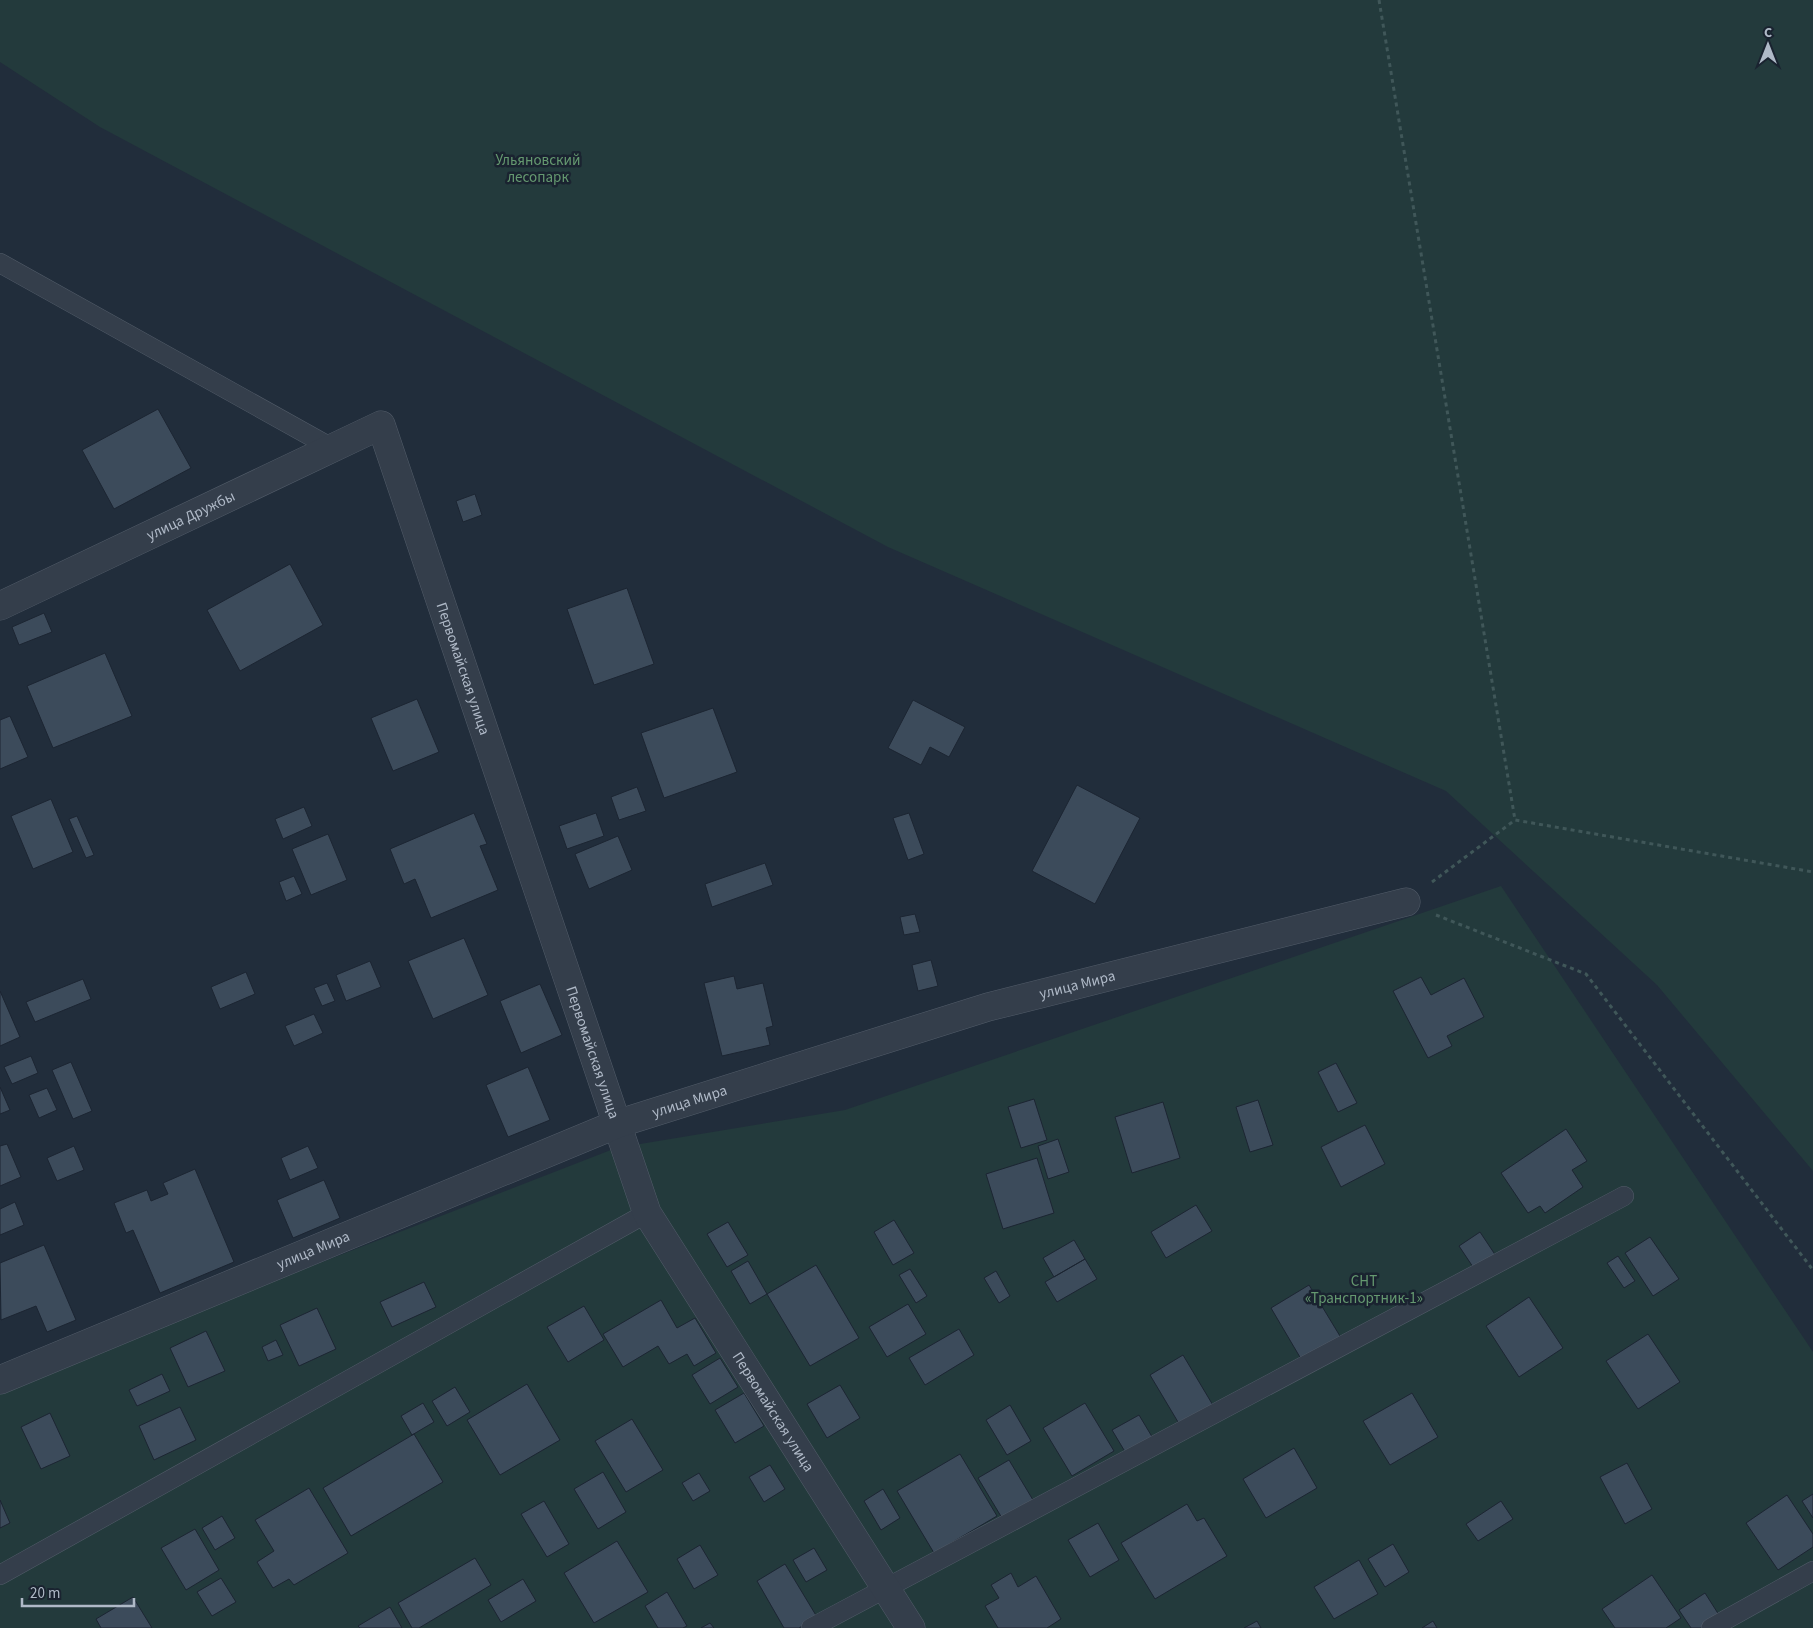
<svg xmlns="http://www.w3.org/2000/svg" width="1813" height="1628" font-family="'Source Sans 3',sans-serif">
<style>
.green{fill:#233a3c}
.building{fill:#3c4b5b;stroke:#1c2532}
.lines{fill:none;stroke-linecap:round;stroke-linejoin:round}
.service-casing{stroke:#525c69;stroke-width:20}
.minor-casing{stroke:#525c69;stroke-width:29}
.path{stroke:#405759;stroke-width:3;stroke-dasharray:4 4;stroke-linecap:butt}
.service{stroke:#343e4b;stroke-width:19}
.minor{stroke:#343e4b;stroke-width:28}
.labels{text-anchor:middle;stroke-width:5;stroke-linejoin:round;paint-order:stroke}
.park-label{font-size:15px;fill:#659970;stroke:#1a2330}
.street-label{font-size:15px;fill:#afb9c7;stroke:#1a2330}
</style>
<rect width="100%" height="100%" fill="#212d3b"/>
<path class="green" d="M 0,0 L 1813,0 L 1813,1171 L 1657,985 L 1446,791 L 888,547 L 100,127 L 0,62 Z
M 1501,886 L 1813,1352 L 1813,1628 L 0,1628 L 0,1387 L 616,1148 L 845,1110 Z"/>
<path class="building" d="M 158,409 L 191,468 L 114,509 L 82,450 Z
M 475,494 L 482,515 L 463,522 L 456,501 Z
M 290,564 L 323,625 L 240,671 L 207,610 Z
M 627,588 L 654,664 L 594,685 L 567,609 Z
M 44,613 L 52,632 L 19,645 L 12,627 Z
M 105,653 L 132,716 L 53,748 L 27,686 Z
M 417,699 L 439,752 L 393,771 L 371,718 Z
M 913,700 L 965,727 L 949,757 L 930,747 L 921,765 L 888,748 Z
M 713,708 L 737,772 L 664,798 L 641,733 Z
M 10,716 L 28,757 L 0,769 L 0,720 Z
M 1077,785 L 1140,818 L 1095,904 L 1032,871 Z
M 637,787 L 646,811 L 619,820 L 611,797 Z
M 51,799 L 73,852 L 33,869 L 11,816 Z
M 304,807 L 312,826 L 283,839 L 275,819 Z
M 474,813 L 487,844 L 480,846 L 498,890 L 431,918 L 415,879 L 404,884 L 390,849 Z
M 596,813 L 604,836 L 567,849 L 559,826 Z
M 909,813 L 924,854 L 908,860 L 893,818 Z
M 77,816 L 94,855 L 86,858 L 69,819 Z
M 328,834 L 347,880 L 311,895 L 292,849 Z
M 618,836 L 632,870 L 589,889 L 575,854 Z
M 765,863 L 773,885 L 712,907 L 705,884 Z
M 294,876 L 302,894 L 286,901 L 279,882 Z
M 915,914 L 920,932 L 904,935 L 900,917 Z
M 464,938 L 488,995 L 433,1019 L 408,961 Z
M 931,960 L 938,986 L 918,991 L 912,965 Z
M 370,961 L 381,987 L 346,1001 L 336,975 Z
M 246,972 L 255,994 L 220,1009 L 211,987 Z
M 734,976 L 737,989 L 763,983 L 773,1026 L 766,1028 L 770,1045 L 722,1056 L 704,983 Z
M 1421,977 L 1431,995 L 1464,978 L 1484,1017 L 1447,1036 L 1452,1046 L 1428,1058 L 1393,991 Z
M 83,979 L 91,999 L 35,1022 L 26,1002 Z
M 327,983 L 335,1001 L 322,1006 L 314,988 Z
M 540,984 L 562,1035 L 521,1053 L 500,1001 Z
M 0,991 L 20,1037 L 0,1046 Z
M 314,1014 L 323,1033 L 294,1046 L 285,1026 Z
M 31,1056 L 38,1073 L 12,1084 L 4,1067 Z
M 71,1062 L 92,1111 L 73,1119 L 52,1070 Z
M 1336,1063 L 1357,1103 L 1338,1112 L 1318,1072 Z
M 528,1067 L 550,1120 L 508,1137 L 486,1085 Z
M 0,1087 L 10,1110 L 0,1114 Z
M 47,1088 L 57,1110 L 39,1118 L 29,1095 Z
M 1034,1099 L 1047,1140 L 1021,1148 L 1008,1107 Z
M 1258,1100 L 1273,1145 L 1250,1152 L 1236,1107 Z
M 1163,1102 L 1180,1158 L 1132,1173 L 1115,1117 Z
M 1365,1125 L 1385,1164 L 1341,1187 L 1321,1147 Z
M 1566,1129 L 1587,1161 L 1572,1170 L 1583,1187 L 1545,1213 L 1540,1206 L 1528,1213 L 1501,1173 Z
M 1058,1139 L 1069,1172 L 1048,1179 L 1038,1146 Z
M 7,1144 L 21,1177 L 0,1186 L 0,1146 Z
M 74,1146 L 84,1170 L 57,1181 L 47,1158 Z
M 308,1146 L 318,1168 L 290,1180 L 281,1158 Z
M 1037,1158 L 1054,1213 L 1003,1229 L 986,1174 Z
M 195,1169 L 234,1262 L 160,1293 L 133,1230 L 126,1233 L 114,1203 L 147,1190 L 151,1201 L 168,1194 L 163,1183 Z
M 324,1180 L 340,1218 L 293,1238 L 277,1200 Z
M 15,1202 L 24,1225 L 0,1235 L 0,1209 Z
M 1196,1205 L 1212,1231 L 1166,1258 L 1151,1232 Z
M 894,1220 L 914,1253 L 893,1265 L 874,1232 Z
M 728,1222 L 748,1255 L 727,1267 L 707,1234 Z
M 1480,1232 L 1498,1259 L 1477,1273 L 1459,1246 Z
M 1650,1237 L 1679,1279 L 1653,1296 L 1625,1253 Z
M 1074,1240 L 1085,1259 L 1054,1277 L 1043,1258 Z
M 44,1245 L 76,1320 L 47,1332 L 36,1306 L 1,1320 L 0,1263 Z
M 1618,1256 L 1635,1281 L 1624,1288 L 1607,1263 Z
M 1085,1259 L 1097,1279 L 1057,1302 L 1045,1282 Z
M 748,1261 L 767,1294 L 750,1304 L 731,1271 Z
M 816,1265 L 859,1338 L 810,1366 L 767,1294 Z
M 910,1269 L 927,1296 L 916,1303 L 899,1275 Z
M 996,1271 L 1010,1296 L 999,1303 L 984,1278 Z
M 424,1282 L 436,1307 L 392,1327 L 380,1302 Z
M 1309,1285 L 1343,1341 L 1304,1364 L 1271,1308 Z
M 1529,1297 L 1563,1348 L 1519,1377 L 1486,1326 Z
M 661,1300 L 677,1328 L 695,1318 L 716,1353 L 694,1366 L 687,1354 L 669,1364 L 658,1346 L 623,1367 L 603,1334 Z
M 908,1304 L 926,1334 L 887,1357 L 869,1327 Z
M 584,1306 L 604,1340 L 568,1362 L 547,1327 Z
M 317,1308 L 336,1349 L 299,1366 L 280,1325 Z
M 959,1329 L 974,1355 L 925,1385 L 909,1358 Z
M 206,1331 L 225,1371 L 188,1387 L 170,1348 Z
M 1648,1334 L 1680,1382 L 1638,1409 L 1606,1361 Z
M 276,1340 L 283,1355 L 268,1361 L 262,1347 Z
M 1183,1355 L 1214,1407 L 1181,1427 L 1150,1375 Z
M 720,1358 L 738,1387 L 710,1404 L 692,1375 Z
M 162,1374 L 170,1391 L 137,1406 L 129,1390 Z
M 527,1384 L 560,1440 L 500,1475 L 467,1420 Z
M 840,1385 L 860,1418 L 827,1438 L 807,1404 Z
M 455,1387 L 470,1412 L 447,1426 L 432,1401 Z
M 744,1393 L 764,1426 L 735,1443 L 715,1410 Z
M 1412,1393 L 1438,1437 L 1390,1465 L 1363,1421 Z
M 423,1403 L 434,1422 L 412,1435 L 401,1416 Z
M 1085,1403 L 1114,1451 L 1072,1476 L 1043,1428 Z
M 1010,1405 L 1031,1441 L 1007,1455 L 986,1420 Z
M 180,1407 L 196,1440 L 154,1460 L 139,1426 Z
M 50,1413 L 70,1456 L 41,1469 L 21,1427 Z
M 1139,1415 L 1160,1450 L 1133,1465 L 1112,1430 Z
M 632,1419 L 663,1470 L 626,1492 L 595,1441 Z
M 414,1434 L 443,1482 L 351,1536 L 323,1488 Z
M 1294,1448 L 1317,1488 L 1266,1518 L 1243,1479 Z
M 960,1454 L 997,1516 L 934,1553 L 897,1491 Z
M 1009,1460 L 1039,1510 L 1008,1528 L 978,1478 Z
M 1627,1463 L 1652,1509 L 1625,1524 L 1600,1477 Z
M 770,1465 L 785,1489 L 764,1502 L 749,1477 Z
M 603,1472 L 626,1512 L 598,1529 L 574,1489 Z
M 699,1473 L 710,1491 L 693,1501 L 682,1483 Z
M 309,1488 L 348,1553 L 294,1585 L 289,1579 L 273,1588 L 257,1562 L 274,1551 L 255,1520 Z
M 883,1489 L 900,1518 L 881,1530 L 864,1501 Z
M 1813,1494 L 1813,1518 L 1802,1501 Z
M 1787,1495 L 1813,1534 L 1813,1547 L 1778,1570 L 1746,1523 Z
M 0,1500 L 10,1523 L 0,1528 Z
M 544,1501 L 569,1544 L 547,1557 L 521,1514 Z
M 1501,1501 L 1513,1519 L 1478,1541 L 1466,1524 Z
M 1187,1504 L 1197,1521 L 1204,1518 L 1227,1556 L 1155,1599 L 1121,1543 Z
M 222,1516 L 235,1538 L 215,1550 L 202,1528 Z
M 1098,1523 L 1119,1560 L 1090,1577 L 1068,1540 Z
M 195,1529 L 219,1570 L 186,1590 L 161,1548 Z
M 617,1541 L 648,1592 L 594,1623 L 564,1573 Z
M 1393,1544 L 1409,1572 L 1385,1587 L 1368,1559 Z
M 700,1545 L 718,1575 L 694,1589 L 677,1559 Z
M 814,1548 L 827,1570 L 806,1582 L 793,1560 Z
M 475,1558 L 491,1585 L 419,1628 L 412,1628 L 398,1603 Z
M 1359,1560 L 1378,1594 L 1334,1619 L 1314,1587 Z
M 785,1564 L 817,1617 L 799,1628 L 784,1628 L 757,1581 Z
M 1011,1573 L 1018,1587 L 1036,1576 L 1061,1619 L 1047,1628 L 998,1628 L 985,1606 L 999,1598 L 991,1585 Z
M 1652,1575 L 1681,1618 L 1666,1628 L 1615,1628 L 1602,1609 Z
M 221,1578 L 236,1602 L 212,1616 L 197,1592 Z
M 523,1579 L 536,1601 L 501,1622 L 488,1600 Z
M 667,1592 L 687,1626 L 683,1628 L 658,1628 L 645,1606 Z
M 1705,1593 L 1726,1626 L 1723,1628 L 1691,1628 L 1679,1610 Z
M 133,1597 L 152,1628 L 101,1628 L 96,1619 Z
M 390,1607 L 402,1628 L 360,1628 L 358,1626 Z
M 1257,1621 L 1261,1628 L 1244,1628 Z
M 1433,1621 L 1437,1628 L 1422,1628 Z
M 710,1623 L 714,1628 L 701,1628 Z"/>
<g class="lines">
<defs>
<path id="service" d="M 0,263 L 332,448
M 0,1575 L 647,1213
M 811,1628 L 1624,1196
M 1711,1628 L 1813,1571"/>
<g id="minor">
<path id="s1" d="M 0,606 L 381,425 L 647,1213 L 911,1628"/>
<path id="s2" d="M 0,1380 L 617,1124 L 988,1007 L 1406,902"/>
</g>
</defs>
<use href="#service" class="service-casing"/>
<use href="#minor" class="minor-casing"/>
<path class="path" d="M 1379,0 L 1515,820
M 1432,882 L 1515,820 L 1813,872
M 1436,915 L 1586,974 L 1813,1270"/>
<use href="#service" class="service"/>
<use href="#minor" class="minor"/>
</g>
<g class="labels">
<g class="park-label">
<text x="538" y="165">Ульяновский<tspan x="538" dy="17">лесопарк</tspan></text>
<text x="1364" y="1286">СНТ<tspan x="1364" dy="17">«Транспортник-1»</tspan></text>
</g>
<g class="street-label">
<text dy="5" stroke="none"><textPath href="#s1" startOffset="211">улица Дружбы</textPath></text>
<text dy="5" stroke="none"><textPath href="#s1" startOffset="679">Первомайская улица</textPath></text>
<text dy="5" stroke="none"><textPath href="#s2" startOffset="1149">улица Мира</textPath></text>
<text dy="5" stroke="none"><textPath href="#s1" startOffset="1084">Первомайская улица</textPath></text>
<text dy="5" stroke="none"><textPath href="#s2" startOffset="744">улица Мира</textPath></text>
<text dy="5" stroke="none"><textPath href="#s2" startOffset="339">улица Мира</textPath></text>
<text dy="5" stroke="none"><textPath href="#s1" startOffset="1489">Первомайская улица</textPath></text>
</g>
</g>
<g transform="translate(1768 45)" stroke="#1a2330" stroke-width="4" paint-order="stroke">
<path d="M0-4L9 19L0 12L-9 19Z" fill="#afb9c7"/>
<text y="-8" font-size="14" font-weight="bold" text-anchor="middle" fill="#afb9c7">С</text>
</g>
<path d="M22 1598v8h112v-8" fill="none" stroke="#afb9c7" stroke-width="2.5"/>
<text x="30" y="1598" font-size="15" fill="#afb9c7" stroke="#1a2330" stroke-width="4" paint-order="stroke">20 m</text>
</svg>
